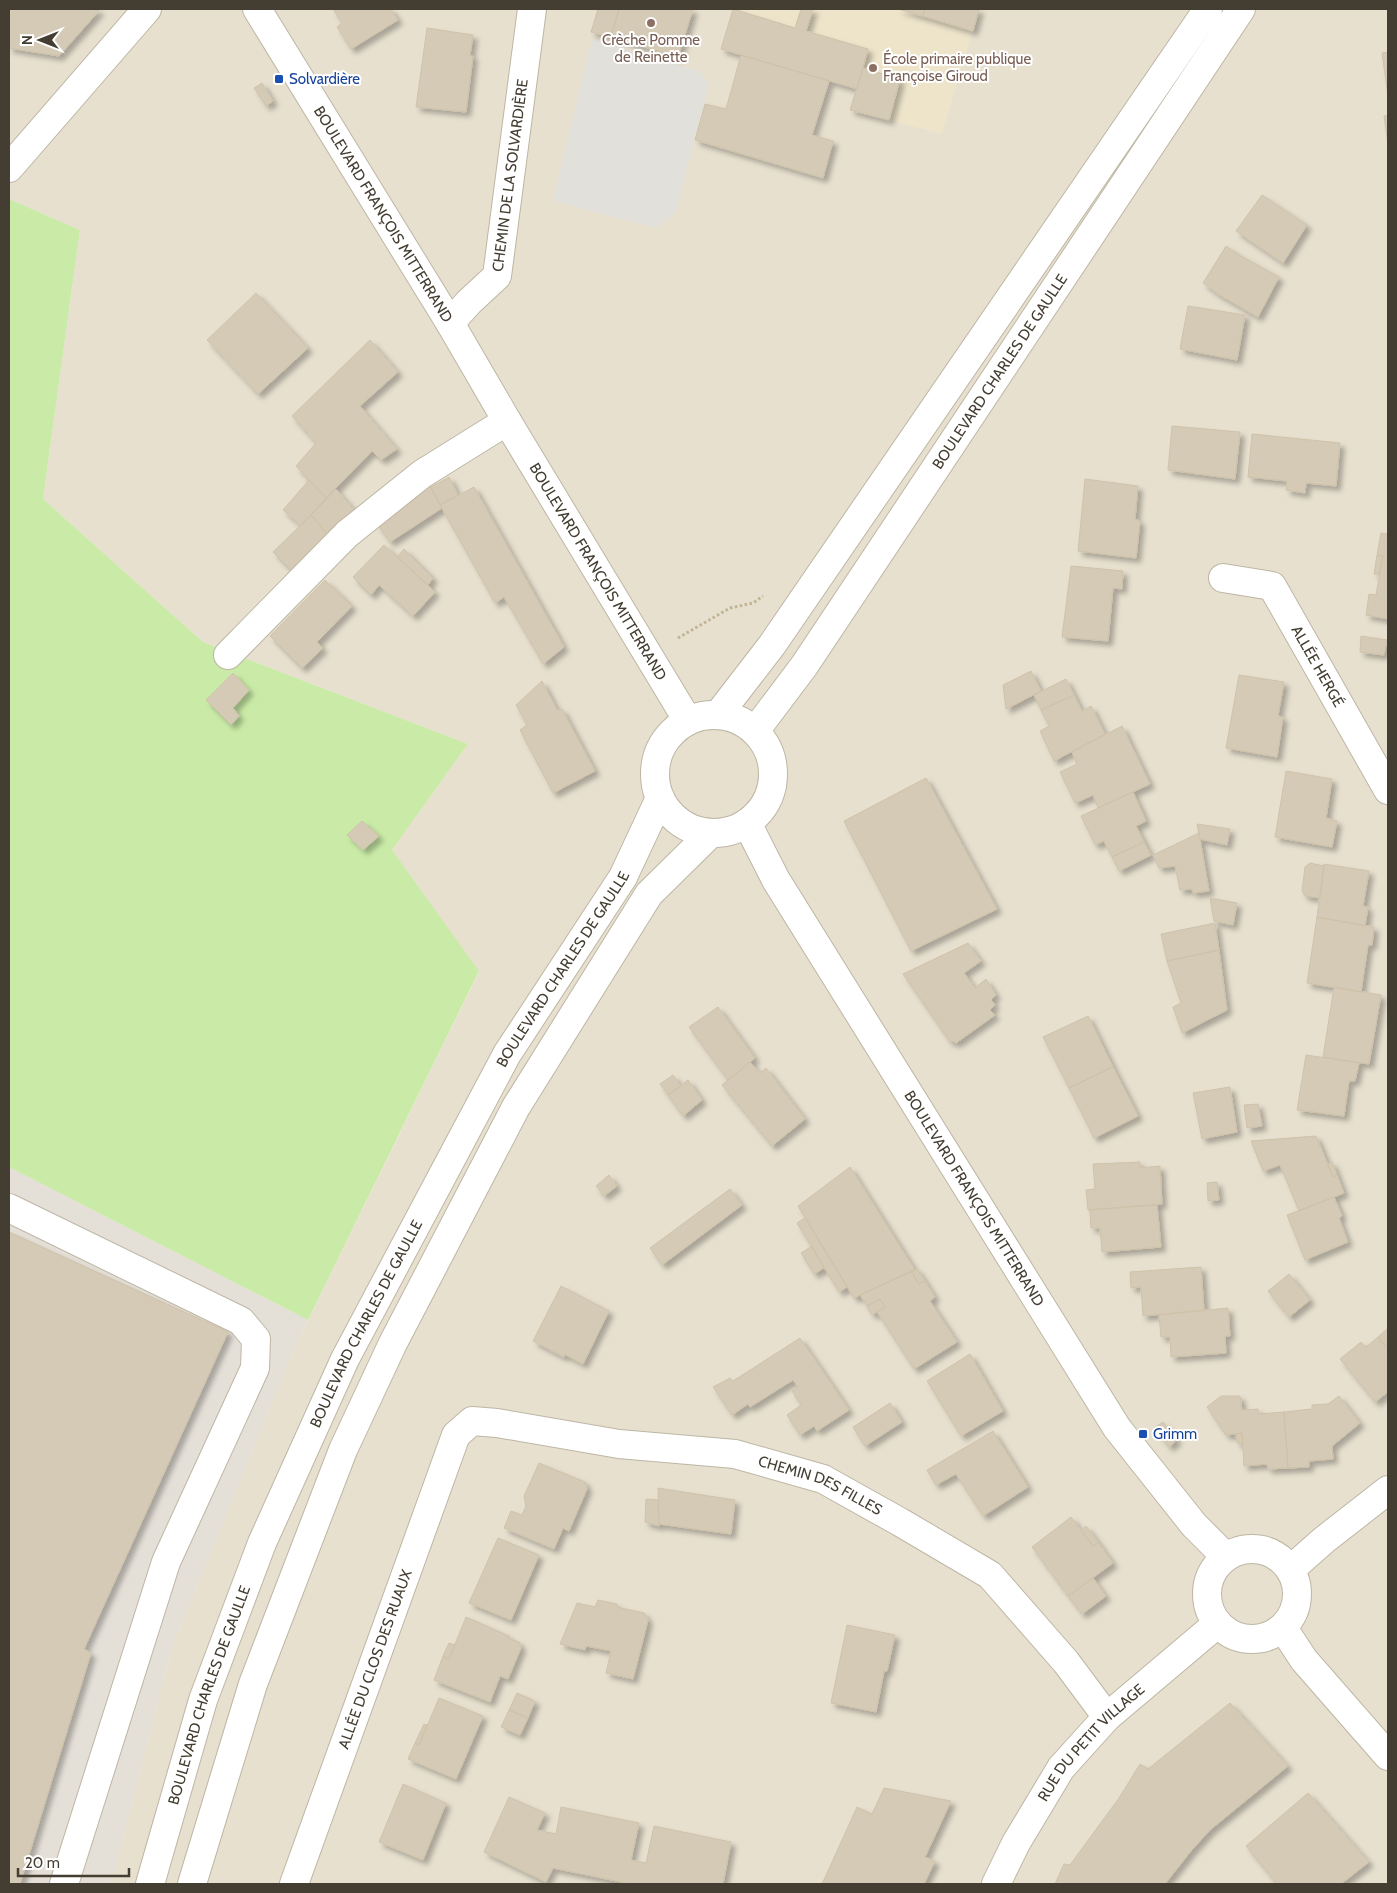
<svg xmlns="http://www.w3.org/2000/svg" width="1397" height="1893" font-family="Cabin,sans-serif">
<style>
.residential{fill:#e7e0cf}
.industrial{fill:#e4dfd7}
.education{fill:#ede4ca}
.green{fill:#caeba7}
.parking{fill:#e2e0db}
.building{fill:#d4cab6;stroke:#d0c2a9;filter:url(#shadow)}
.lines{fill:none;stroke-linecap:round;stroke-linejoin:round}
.minor-casing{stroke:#beb6a4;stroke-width:30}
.path{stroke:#c1b394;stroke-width:3;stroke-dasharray:2.5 2.5;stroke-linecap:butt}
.minor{stroke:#fff;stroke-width:28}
.education-dot{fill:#8d6e63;stroke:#fff;stroke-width:2}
.transit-dot{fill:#1a4fb4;stroke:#fff;stroke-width:2}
.labels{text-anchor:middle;stroke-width:4;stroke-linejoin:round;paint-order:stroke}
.education-label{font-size:15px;fill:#785e54;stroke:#fff}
.transit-label{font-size:15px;fill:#164399;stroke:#fff;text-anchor:start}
.street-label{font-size:15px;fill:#443e32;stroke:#fff}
</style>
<defs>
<filter id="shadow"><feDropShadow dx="4.5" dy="4.5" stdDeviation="2.5" flood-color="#0004"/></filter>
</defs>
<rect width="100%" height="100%" fill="#f3eee2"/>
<path class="residential" d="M 9,9 L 1388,9 L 1388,1884 L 111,1884 L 172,1647 L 294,1349 L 479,972 L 392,850 L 468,744 L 203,642 L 43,499 L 80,230 L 9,199 Z"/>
<path class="industrial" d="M 9,1167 L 308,1320 L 294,1349 L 172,1647 L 111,1884 L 9,1884 Z"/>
<path class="education" d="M 733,9 L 979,9 L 942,134 L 850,110 L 856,89 L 721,49 Z"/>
<path class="green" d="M 9,199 L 80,230 L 43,499 L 203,642 L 468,744 L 392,850 L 479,971 L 308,1320 L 9,1167 Z"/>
<path class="parking" d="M 592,39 L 699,71 L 709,84 L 675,213 L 656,228 L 553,201 Z"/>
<path class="building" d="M 9,9 L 99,9 L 98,12 L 59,56 L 9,48 Z
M 333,9 L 391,9 L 398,20 L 351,49 L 337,27 L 342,23 Z
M 598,9 L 619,9 L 611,37 L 591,32 Z
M 619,9 L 693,9 L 678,57 L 611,37 Z
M 733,9 L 795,28 L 801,9 L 813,9 L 806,31 L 868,49 L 857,89 L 721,49 Z
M 898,9 L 925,9 L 923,16 Z
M 925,9 L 979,9 L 973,31 L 923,16 Z
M 427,28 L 473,35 L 470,55 L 473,56 L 466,112 L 416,107 Z
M 1388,52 L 1388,96 L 1382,53 Z
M 741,55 L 829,81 L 812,135 L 833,141 L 823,178 L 695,140 L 705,104 L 726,109 Z
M 863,68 L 900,79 L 889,120 L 850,110 Z
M 262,83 L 273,101 L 266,106 L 254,88 Z
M 1388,115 L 1388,145 L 1384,116 Z
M 1262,195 L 1307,225 L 1283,263 L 1236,231 Z
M 1226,246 L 1241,256 L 1279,277 L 1258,317 L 1218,294 L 1203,283 Z
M 256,293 L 308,348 L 258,394 L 207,340 Z
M 1188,306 L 1245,315 L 1237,360 L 1180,349 Z
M 370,340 L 398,372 L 360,406 L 397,449 L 381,460 L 372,451 L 326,498 L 296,466 L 316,443 L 292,416 Z
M 1172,426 L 1240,432 L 1235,479 L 1168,470 Z
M 1252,434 L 1340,443 L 1336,486 L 1306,483 L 1305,493 L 1286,490 L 1287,481 L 1248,477 Z
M 449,477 L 458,495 L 440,505 L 431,487 Z
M 1085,479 L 1138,486 L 1135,519 L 1140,521 L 1136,558 L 1078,551 Z
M 309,480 L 326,498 L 301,526 L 283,510 Z
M 428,483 L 442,508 L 390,542 L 377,524 Z
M 474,487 L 564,647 L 543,664 L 504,597 L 495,603 L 440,505 Z
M 336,489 L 357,513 L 328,535 L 311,515 Z
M 311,515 L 328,535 L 291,570 L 273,552 Z
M 1381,533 L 1388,534 L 1388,619 L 1366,615 L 1369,594 L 1376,595 L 1383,556 L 1377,555 Z
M 384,545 L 435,592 L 413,616 L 379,585 L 371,595 L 353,577 Z
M 404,549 L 433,578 L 428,585 L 397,557 Z
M 1377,555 L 1383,556 L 1379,574 L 1374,574 Z
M 1071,566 L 1123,571 L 1122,589 L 1113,588 L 1108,641 L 1062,637 Z
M 325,580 L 352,606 L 317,642 L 323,648 L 302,668 L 270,636 Z
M 1361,636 L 1387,640 L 1384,655 L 1360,652 Z
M 1031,671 L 1041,691 L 1006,709 L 1003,685 Z
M 233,673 L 249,690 L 233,708 L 239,716 L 231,725 L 206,700 Z
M 1239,675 L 1284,682 L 1278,716 L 1283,717 L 1277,757 L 1226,748 Z
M 1066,679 L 1074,695 L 1041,710 L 1034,695 Z
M 542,681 L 557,710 L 562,709 L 595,771 L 553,793 L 520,730 L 527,725 L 516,705 Z
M 1074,695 L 1082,711 L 1091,706 L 1105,734 L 1054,761 L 1040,731 L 1049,726 L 1041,710 Z
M 1122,726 L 1150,784 L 1098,808 L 1093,795 L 1075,803 L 1060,772 L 1077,764 L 1072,752 Z
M 1286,771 L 1332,779 L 1326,818 L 1337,821 L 1332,847 L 1275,837 Z
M 926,778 L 997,909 L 911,951 L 844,821 Z
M 1133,792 L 1146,821 L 1136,826 L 1144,842 L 1112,857 L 1104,841 L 1095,845 L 1081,816 Z
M 362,821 L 379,836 L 363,850 L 347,835 Z
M 1197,824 L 1230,829 L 1227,845 L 1200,839 Z
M 1199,833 L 1209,891 L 1193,893 L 1192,889 L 1180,890 L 1175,866 L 1159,868 L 1153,855 Z
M 1144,842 L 1151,855 L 1119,871 L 1112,857 Z
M 1310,863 L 1324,866 L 1320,898 L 1305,896 L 1302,891 L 1305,867 Z
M 1324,864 L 1369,871 L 1363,906 L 1368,907 L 1365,926 L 1317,917 Z
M 1210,898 L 1237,903 L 1233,925 L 1214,921 Z
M 1317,917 L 1374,927 L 1372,945 L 1368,945 L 1361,992 L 1307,983 Z
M 1215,923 L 1219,950 L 1167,961 L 1161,934 Z
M 968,943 L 981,961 L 964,973 L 975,988 L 986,979 L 996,995 L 991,1000 L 995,1005 L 990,1010 L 995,1015 L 956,1043 L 953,1041 L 950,1042 L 903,974 Z
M 1219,950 L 1227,1010 L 1182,1033 L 1173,1007 L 1181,1003 L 1167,961 Z
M 1334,987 L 1381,995 L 1369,1064 L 1323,1057 Z
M 718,1007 L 755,1058 L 728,1080 L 689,1027 Z
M 1088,1016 L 1113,1067 L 1069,1088 L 1043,1037 Z
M 1306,1055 L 1359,1063 L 1355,1081 L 1349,1081 L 1344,1116 L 1297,1110 Z
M 750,1062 L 760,1073 L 766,1068 L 805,1119 L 772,1146 L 722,1085 Z
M 1113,1067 L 1138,1116 L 1094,1138 L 1069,1088 Z
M 673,1075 L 681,1086 L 668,1095 L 660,1084 Z
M 688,1080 L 702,1100 L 683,1116 L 668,1095 Z
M 1230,1087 L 1237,1132 L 1202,1139 L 1193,1093 Z
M 1258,1104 L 1262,1126 L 1247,1128 L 1244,1105 Z
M 1316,1136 L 1333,1177 L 1337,1175 L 1344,1193 L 1299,1211 L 1280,1165 L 1263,1171 L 1251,1141 Z
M 1140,1162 L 1140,1168 L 1160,1166 L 1162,1204 L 1088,1210 L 1086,1190 L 1095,1189 L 1093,1164 Z
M 1332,1162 L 1337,1175 L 1333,1177 L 1328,1164 Z
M 850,1167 L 915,1270 L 854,1298 L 798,1206 Z
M 609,1175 L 617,1186 L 604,1196 L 596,1186 Z
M 1217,1182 L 1219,1200 L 1208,1201 L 1207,1183 Z
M 730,1189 L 742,1205 L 662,1265 L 650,1248 Z
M 1334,1197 L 1342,1216 L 1339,1218 L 1348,1242 L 1305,1260 L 1287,1215 Z
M 1157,1205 L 1161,1247 L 1102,1252 L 1100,1228 L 1091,1228 L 1090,1210 Z
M 805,1218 L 847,1287 L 839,1292 L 797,1223 Z
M 9,1232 L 228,1332 L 84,1649 L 91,1653 L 20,1884 L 9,1884 Z
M 812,1246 L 824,1268 L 814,1274 L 801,1253 Z
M 1201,1267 L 1204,1310 L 1143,1316 L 1141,1287 L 1131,1288 L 1130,1272 Z
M 917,1269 L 925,1281 L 919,1284 L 911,1271 Z
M 911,1271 L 919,1284 L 925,1281 L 935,1297 L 930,1301 L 957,1342 L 914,1369 L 877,1312 L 885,1307 L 880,1299 L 867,1306 L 860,1295 Z
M 1289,1274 L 1310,1300 L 1289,1317 L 1268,1291 Z
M 561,1286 L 609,1311 L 583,1364 L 564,1354 L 564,1357 L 533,1341 Z
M 880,1299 L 885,1307 L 872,1315 L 867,1306 Z
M 1228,1308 L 1230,1336 L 1225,1336 L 1226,1353 L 1171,1357 L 1170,1337 L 1161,1337 L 1159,1315 Z
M 1388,1328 L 1388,1349 L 1378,1337 Z
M 1378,1337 L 1388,1349 L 1388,1392 L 1375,1402 L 1340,1359 L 1361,1342 L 1366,1347 Z
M 800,1338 L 849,1410 L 817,1431 L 814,1426 L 800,1435 L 787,1415 L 801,1405 L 792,1391 L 798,1387 L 793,1380 L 750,1407 L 748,1404 L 732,1415 L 713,1387 L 730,1378 L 733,1381 Z
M 970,1354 L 1003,1411 L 961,1436 L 927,1381 Z
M 1221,1396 L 1240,1396 L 1242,1410 L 1258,1409 L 1258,1414 L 1284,1412 L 1288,1468 L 1268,1469 L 1267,1464 L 1244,1466 L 1242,1433 L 1226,1435 L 1207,1407 Z
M 1339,1396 L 1360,1423 L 1332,1446 L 1333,1459 L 1309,1461 L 1309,1467 L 1288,1468 L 1284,1412 L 1312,1409 L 1312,1405 L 1328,1404 Z
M 890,1403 L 902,1422 L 865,1446 L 853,1427 Z
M 1163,1422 L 1177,1440 L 1169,1447 L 1154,1428 Z
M 993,1431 L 1028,1487 L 983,1516 L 956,1474 L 936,1485 L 927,1470 Z
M 1242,1433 L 1243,1444 L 1237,1443 L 1236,1434 Z
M 539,1463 L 585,1482 L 587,1489 L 569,1531 L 563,1528 L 554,1549 L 504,1528 L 511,1511 L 522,1515 L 526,1506 L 524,1496 Z
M 658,1488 L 735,1500 L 731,1534 L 659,1524 Z
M 646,1499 L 658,1500 L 659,1526 L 645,1522 Z
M 1071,1517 L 1093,1546 L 1098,1542 L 1113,1563 L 1068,1596 L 1032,1547 Z
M 1086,1526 L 1098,1542 L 1093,1546 L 1081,1530 Z
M 498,1538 L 539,1555 L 511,1620 L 469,1603 Z
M 1093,1578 L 1106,1596 L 1082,1614 L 1068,1596 Z
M 598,1600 L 617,1604 L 617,1607 L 644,1613 L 648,1620 L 633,1679 L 606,1673 L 611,1651 L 586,1646 L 585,1650 L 560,1644 L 577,1603 L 595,1607 Z
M 466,1617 L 509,1636 L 508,1638 L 519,1642 L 521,1648 L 508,1679 L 500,1676 L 490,1702 L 434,1680 L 443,1656 L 449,1659 Z
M 847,1625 L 895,1635 L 887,1671 L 884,1671 L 876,1712 L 831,1703 Z
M 449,1643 L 455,1645 L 449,1659 L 443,1656 Z
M 517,1693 L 535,1701 L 528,1718 L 509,1710 Z
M 439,1698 L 483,1716 L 456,1779 L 408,1759 L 415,1743 L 419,1745 Z
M 1230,1703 L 1288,1766 L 1210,1830 L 1191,1851 L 1165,1884 L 1055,1884 L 1064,1864 L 1070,1865 L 1119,1798 L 1140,1764 L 1148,1769 Z
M 509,1710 L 528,1718 L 520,1735 L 501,1727 Z
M 424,1724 L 427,1725 L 419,1745 L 415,1743 Z
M 403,1784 L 446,1803 L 423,1860 L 379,1842 Z
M 884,1788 L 951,1801 L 925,1857 L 935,1861 L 924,1884 L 822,1884 L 857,1807 L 872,1814 Z
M 1308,1793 L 1369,1862 L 1341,1884 L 1277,1884 L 1246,1846 Z
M 509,1797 L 545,1813 L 537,1830 L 556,1834 L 561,1807 L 639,1823 L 631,1860 L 646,1863 L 654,1826 L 731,1842 L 723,1884 L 626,1884 L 626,1883 L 553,1868 L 546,1882 L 484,1852 Z"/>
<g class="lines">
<defs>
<g id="minor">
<path id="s1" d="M 257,9 L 450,323 L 507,421 L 688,721"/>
<path d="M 9,168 L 147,9"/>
<path id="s2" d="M 450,323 L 469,302 L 497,276 L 532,9"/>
<path id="s3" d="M 1223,578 L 1272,586 L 1388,790"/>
<path d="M 228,655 L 347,534 L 422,474 L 507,421"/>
<path d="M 718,715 L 772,645 L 1208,9"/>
<circle cx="714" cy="774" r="59"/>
<path id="s4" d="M 755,731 L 804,666 L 1241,9"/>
<path id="s5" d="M 747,823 L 776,880 L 1117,1428 L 1194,1525 L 1226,1557"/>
<path d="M 9,1208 L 241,1321 L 256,1339 L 255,1368 L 166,1562 L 64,1884"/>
<circle cx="1252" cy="1594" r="45"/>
<path d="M 1290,1570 L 1324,1540 L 1388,1490"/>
<path d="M 1283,1628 L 1304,1660 L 1388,1756"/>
<path id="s6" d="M 150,1884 L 203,1700 L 262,1543 L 345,1359 L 507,1054 L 623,877 L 660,798"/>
<path d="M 192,1884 L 253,1684 L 343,1450 L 393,1343 L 516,1107 L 649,894 L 711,833"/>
<path id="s7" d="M 294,1884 L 456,1435 L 472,1421 L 497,1423 L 619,1444 L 735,1454 L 823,1479 L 900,1522 L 990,1575 L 1066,1662 L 1107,1717"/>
<path id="s8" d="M 996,1884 L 1016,1843 L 1061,1768 L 1107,1717 L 1217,1624"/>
</g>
</defs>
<use href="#minor" class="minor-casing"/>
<path class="path" d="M 678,638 L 730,608 L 753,603 L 763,596"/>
<use href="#minor" class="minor"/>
</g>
<g class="education-dot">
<circle cx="651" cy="23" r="5"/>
<circle cx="873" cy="68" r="5"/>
</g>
<g class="transit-dot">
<rect x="274" y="74" width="10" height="10" rx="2.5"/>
<rect x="1138" y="1429" width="10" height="10" rx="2.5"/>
</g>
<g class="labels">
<g class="education-label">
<text x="651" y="45">Crèche Pomme<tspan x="651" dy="17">de Reinette</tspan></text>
<text x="883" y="64" text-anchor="start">École primaire publique<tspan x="883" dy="17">Françoise Giroud</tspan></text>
</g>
<g class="transit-label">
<text x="289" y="84">Solvardière</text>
<text x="1153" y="1439">Grimm</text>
</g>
<g class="street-label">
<text dy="5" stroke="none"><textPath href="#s2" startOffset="168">CHEMIN DE LA SOLVARDIÈRE</textPath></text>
<text dy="5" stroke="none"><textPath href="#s1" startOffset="241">BOULEVARD FRANÇOIS MITTERRAND</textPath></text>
<text dy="5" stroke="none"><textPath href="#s4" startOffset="435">BOULEVARD CHARLES DE GAULLE</textPath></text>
<text dy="5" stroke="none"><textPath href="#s1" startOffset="658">BOULEVARD FRANÇOIS MITTERRAND</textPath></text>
<text dy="5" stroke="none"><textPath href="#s3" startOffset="142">ALLÉE HERGÉ</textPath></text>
<text dy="5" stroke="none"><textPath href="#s6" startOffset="1008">BOULEVARD CHARLES DE GAULLE</textPath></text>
<text dy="5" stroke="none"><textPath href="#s5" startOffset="439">BOULEVARD FRANÇOIS MITTERRAND</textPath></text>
<text dy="5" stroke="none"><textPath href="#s6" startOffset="602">BOULEVARD CHARLES DE GAULLE</textPath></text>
<text dy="5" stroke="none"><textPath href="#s7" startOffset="855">CHEMIN DES FILLES</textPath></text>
<text dy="5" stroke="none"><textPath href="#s7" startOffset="239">ALLÉE DU CLOS DES RUAUX</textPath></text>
<text dy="5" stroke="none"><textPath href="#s6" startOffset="198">BOULEVARD CHARLES DE GAULLE</textPath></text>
<text dy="5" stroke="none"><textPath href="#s8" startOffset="172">RUE DU PETIT VILLAGE</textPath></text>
</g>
</g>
<rect width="1397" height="1893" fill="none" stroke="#443e32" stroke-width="20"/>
<g transform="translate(40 40) rotate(270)" stroke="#ffffff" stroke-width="4" paint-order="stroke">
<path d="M0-4L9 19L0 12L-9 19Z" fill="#443e32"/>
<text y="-8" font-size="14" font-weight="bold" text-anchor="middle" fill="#443e32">N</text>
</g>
<path d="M18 1868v8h111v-8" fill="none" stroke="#443e32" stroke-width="2.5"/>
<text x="25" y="1868" font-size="15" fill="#443e32" stroke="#ffffff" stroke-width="4" paint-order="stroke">20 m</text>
</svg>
